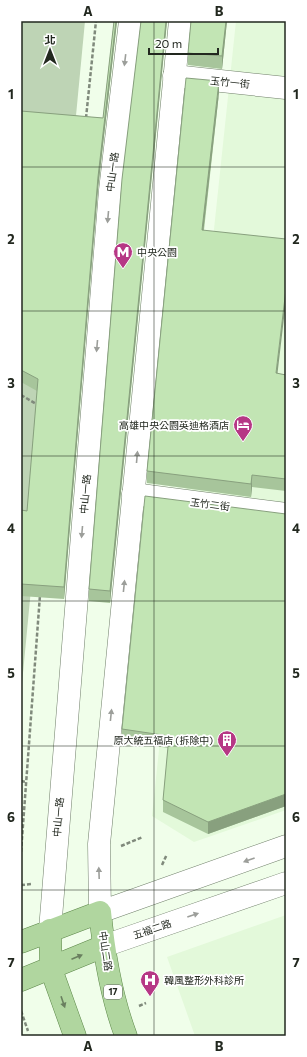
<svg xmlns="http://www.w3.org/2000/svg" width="307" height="1057" font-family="Commissioner,'Noto Sans TC',sans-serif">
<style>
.built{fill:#e3f9da}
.park{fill:#bed4b5}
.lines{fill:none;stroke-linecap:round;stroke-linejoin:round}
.street-casing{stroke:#707f6a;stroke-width:23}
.secondary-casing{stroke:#707f6a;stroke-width:23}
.primary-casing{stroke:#5c8749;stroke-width:23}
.path{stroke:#808a7c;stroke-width:2.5;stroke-dasharray:4 2;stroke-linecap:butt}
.street{stroke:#fff;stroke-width:22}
.secondary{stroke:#fff;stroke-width:22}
.primary{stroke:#b0d69f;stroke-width:22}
.wall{fill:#a7c59b}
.shaded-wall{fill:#88a07e}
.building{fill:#c2e5b4;stroke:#88a07e}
.oneway{fill:#9c9e9a}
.oneway2{fill:#697f5f}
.grid{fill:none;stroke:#22281f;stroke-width:1;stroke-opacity:0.55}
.labels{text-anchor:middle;stroke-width:3.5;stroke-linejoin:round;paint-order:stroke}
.shield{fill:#fff;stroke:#646862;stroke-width:1}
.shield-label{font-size:9px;font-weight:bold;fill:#22281f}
.street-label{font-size:10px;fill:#22281f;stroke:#fff}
.poi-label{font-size:10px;fill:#22281f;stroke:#fff;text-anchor:start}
.neatline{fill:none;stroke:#22281f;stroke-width:1.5}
.grid-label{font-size:13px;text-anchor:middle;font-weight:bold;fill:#22281f}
</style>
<rect width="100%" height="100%" fill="#f0feea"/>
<path class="built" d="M 236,21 L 286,21 L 286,810 L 194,842 L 152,816 Z
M 286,915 L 286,1036 L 195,1036 L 167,957 Z"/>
<path class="park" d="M 21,21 L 85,21 L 21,694 Z"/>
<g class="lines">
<defs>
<path id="street" d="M 174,76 L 286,88
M 133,494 L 286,514"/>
<path id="secondary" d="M 180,21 L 99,844 L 100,912 L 286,846
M 50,930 L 110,190 L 130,21
M 104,946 L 286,883"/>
<path id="primary" d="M 50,930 L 51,969 L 75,1036
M 21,942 L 100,912 C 104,954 111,996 126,1036
M 21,980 L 104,946"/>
</defs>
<use href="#street" class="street-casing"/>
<use href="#secondary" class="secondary-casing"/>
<use href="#primary" class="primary-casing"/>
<path class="path" d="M 86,118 L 96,21
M 21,395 L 38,405
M 21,781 L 26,782
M 121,846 L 143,837
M 21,852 L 40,595
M 162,865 L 167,854
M 21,885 L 32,884
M 139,1006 L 146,1003
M 21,1011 L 28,1031"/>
<use href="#street" class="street"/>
<use href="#secondary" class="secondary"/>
<use href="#primary" class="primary"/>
</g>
<path class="wall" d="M 114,21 L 117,21 L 98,189 L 64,599 L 21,596 L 21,510 L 27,511 L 37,391 L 21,382 L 21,111 L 103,118 Z
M 141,21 L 167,21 L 110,603 L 89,601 L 89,589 Z
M 191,21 L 227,21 L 222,69 L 188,65 L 188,53 Z
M 219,93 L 204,230 L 278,374 L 286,375 L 286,491 L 252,487 L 251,497 L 147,483 L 147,471 Z
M 284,514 L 286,514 L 286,806 L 208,834 L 163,812 L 163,800 L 168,748 L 122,741 L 122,729 Z"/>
<path class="shaded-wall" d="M 116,21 L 117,21 L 98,189 L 64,599 L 64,587 L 98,177 Z
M 166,21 L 167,21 L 110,603 L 110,591 Z
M 226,21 L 227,21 L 222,69 L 222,56 Z
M 219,81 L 219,93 L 202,242 L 202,230 Z
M 286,289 L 286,301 L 276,386 L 276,373 Z
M 252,475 L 252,487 L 251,497 L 251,484 Z
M 286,794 L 286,806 L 208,834 L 208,822 Z"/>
<path class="building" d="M 114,21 L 116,21 L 98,177 L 64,587 L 21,584 L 21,510 L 27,511 L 38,379 L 21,370 L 21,111 L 103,118 Z
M 141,21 L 166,21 L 110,591 L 89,589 L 122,179 Z
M 191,21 L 226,21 L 222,56 L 188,53 Z
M 186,78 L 219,81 L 202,230 L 286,239 L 286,289 L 276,373 L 286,375 L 286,479 L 252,475 L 251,484 L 147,471 Z
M 145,496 L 286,514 L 286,794 L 208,822 L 163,800 L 169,736 L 122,729 Z"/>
<defs><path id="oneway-solid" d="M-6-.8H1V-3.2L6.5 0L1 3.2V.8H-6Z"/></defs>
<g class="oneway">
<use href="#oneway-solid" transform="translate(125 60) rotate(97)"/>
<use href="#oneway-solid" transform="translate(108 217) rotate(95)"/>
<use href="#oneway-solid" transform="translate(97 346) rotate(95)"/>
<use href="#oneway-solid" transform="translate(137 457) rotate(-85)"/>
<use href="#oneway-solid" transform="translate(82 532) rotate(95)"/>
<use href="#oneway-solid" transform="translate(124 586) rotate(-84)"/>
<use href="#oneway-solid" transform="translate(111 715) rotate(-84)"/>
<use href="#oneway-solid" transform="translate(249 860) rotate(160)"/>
<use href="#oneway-solid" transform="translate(99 873) rotate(-92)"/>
<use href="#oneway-solid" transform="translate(193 915) rotate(-19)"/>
</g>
<g class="oneway2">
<use href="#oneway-solid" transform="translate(77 957) rotate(-23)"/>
<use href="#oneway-solid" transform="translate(63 1002) rotate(71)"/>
</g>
<path class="grid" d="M 154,21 L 154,1036M 21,167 L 286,167M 21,311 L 286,311M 21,456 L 286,456M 21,601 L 286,601M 21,746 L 286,746M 21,890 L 286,890"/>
<defs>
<symbol id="metro-pin" viewBox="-11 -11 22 30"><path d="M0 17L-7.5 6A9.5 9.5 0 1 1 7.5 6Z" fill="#b63785" stroke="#fff"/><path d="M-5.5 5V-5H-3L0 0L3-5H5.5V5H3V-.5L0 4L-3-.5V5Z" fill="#fff"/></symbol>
<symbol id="hotel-pin" viewBox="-11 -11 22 30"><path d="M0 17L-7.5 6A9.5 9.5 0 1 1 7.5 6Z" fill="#b63785" stroke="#fff"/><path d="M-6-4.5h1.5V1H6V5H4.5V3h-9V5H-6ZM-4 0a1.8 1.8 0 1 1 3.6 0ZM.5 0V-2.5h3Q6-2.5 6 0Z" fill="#fff"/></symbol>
<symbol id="building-pin" viewBox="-11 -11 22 30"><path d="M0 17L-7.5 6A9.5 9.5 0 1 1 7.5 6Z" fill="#b63785" stroke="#fff"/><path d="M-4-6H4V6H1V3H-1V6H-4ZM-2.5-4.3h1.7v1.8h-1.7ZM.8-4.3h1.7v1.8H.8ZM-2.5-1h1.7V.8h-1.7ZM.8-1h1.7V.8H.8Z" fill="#fff"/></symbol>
<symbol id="hospital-pin" viewBox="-11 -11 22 30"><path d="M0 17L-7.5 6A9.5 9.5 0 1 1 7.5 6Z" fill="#b63785" stroke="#fff"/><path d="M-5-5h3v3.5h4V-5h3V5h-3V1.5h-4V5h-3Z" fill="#fff"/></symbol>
</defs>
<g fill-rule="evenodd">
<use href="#metro-pin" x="112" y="241" width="22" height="30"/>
<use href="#hotel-pin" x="232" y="414" width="22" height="30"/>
<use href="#building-pin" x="216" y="729" width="22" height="30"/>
<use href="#hospital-pin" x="139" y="969" width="22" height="30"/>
</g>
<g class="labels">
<rect class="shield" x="104" y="985" width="18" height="14" rx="3"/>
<g class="shield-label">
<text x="113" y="995">17</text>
</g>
<g class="street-label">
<text transform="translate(230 82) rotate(6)" y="4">玉竹一街</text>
<text transform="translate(112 172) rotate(-83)" y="4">中山一路</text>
<text transform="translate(85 494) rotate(-85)" y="4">中山一路</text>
<text transform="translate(210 504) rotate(7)" y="4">玉竹二街</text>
<text transform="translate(58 817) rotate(-85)" y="4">中山一路</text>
<text transform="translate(152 929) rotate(-19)" y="4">五福二路</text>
<text transform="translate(106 951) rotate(81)" y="4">中山二路</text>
</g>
<g class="poi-label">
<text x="137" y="256">中央公園</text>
<text x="229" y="429" text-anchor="end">高雄中央公園英迪格酒店</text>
<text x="213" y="744" text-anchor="end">原大統五福店 (拆除中)</text>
<text x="164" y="984">韓風整形外科診所</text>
</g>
</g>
<rect width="307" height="1057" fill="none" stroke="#ffffff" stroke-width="44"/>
<g transform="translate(50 50)" stroke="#ffffff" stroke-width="3" paint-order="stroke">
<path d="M0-3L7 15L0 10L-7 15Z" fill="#22281f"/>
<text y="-6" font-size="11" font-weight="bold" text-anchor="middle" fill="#22281f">北</text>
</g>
<path d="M149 48v6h69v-6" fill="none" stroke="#22281f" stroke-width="2"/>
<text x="155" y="48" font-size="12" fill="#22281f" stroke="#ffffff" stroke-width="3" paint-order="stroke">20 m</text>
<rect x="22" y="22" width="263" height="1013" class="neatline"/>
<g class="grid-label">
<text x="88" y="16">A</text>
<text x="219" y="16">B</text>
<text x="11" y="99">1</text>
<text x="296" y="99">1</text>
<text x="11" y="244">2</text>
<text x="296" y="244">2</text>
<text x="11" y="388">3</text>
<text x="296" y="388">3</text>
<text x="11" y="533">4</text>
<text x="296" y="533">4</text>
<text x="11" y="678">5</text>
<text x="296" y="678">5</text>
<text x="11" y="822">6</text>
<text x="296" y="822">6</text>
<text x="11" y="967">7</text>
<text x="296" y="967">7</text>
<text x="88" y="1051">A</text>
<text x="219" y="1051">B</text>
</g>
</svg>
